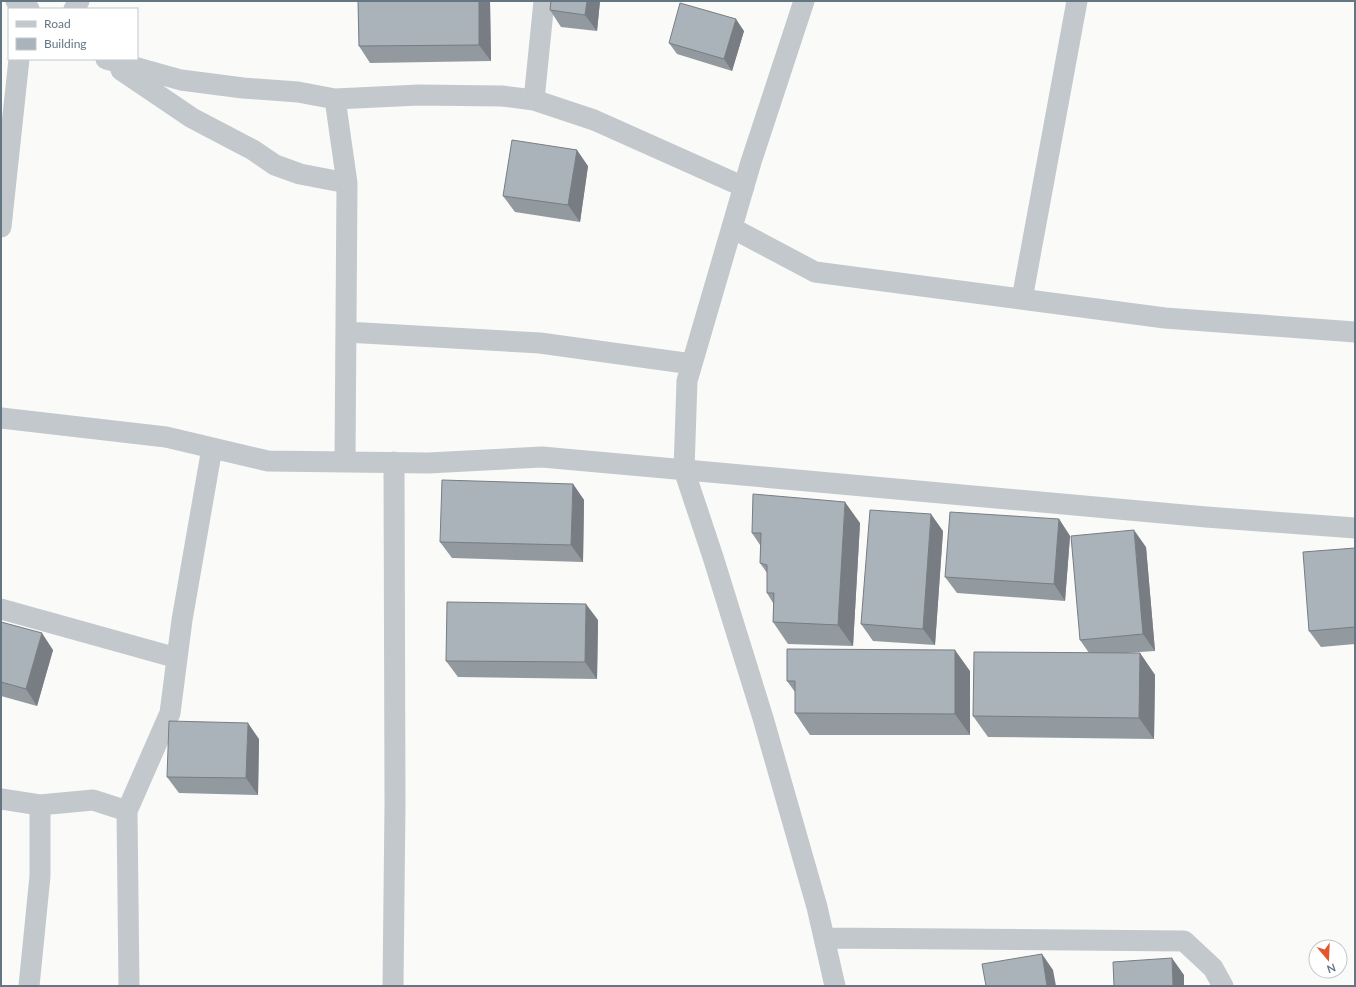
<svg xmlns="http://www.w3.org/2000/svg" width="1356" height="987" font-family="Lato,sans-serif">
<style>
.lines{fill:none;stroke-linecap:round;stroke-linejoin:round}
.street{stroke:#c3c8cc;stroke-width:21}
.wall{fill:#929a9f}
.shaded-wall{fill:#777d82}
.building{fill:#aab3b9;stroke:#777d82}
</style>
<rect width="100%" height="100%" fill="#fafaf8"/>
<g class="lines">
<path class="street" d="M 16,1 L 29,9
M 804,1 L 751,162 L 687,381 L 684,470 L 713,557 L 763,718 L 817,907 L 835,986
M 74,9 L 79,1
M 106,59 L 181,80 L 243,88 L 298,92 L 335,99 L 419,95 L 502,96 L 534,100 L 594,120 L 744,187
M 121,70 L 192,118 L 253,150 L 275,165 L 300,174 L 347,183
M 335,99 L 347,183 L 345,461
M 534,100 L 544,1
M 1,227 L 19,59
M 732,228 L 815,272 L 1165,318 L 1355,332
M 1022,299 L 1077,1
M 346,332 L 540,343 L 692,364
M 1,418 L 166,437 L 268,461 L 428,463 L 542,457 L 1206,517 L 1355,528
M 1,609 L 177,658
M 1,799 L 40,805 L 93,800 L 127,811 L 170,713 L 182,620 L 212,448
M 127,811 L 129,986
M 824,938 L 1184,941 L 1213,968 L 1223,986
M 29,986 L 40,876 L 40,805
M 393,986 L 395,804 L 394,462"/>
</g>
<path class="wall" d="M 358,1 L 490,1 L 491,61 L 370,63 L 359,46 Z
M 600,1 L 597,31 L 561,27 L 550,10 Z
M 628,1 L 640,1 L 640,2 Z
M 744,31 L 732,71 L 677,54 L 669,43 Z
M 588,166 L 580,222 L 515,212 L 503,196 Z
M 573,484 L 584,500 L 583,562 L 452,558 L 440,542 Z
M 1059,519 L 1070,536 L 1065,601 L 957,593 L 945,577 Z
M 860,523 L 853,646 L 788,644 L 773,622 L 773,603 L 767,593 L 767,573 L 760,563 L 760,545 L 752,533 Z
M 943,531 L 935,645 L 873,641 L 861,624 Z
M 1146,547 L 1155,651 L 1125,653 L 1140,653 L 1155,675 L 1154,739 L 988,737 L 973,716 L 1089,653 L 1080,640 Z
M 1355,548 L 1355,644 L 1321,647 L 1309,631 Z
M 598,620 L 597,679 L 458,677 L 446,661 Z
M 1,622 L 53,650 L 37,706 L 1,696 Z
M 970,671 L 970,735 L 810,735 L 795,713 L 795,692 L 787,681 Z
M 259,739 L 258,795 L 179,793 L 167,777 Z"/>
<path class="shaded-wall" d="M 479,1 L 490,1 L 491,61 L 479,45 Z
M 587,1 L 600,1 L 597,31 L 585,15 Z
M 736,19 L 744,31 L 732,71 L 724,59 Z
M 577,150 L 588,166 L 580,222 L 568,205 Z
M 573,484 L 584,500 L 583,562 L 571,545 Z
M 845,502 L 860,523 L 853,646 L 838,625 Z
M 931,514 L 943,531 L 935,645 L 923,629 Z
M 1059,519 L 1070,536 L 1065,601 L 1054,584 Z
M 1134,530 L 1146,547 L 1155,651 L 1143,634 Z
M 586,604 L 598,620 L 597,679 L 585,662 Z
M 42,633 L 53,650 L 37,706 L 26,689 Z
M 955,650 L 970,671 L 970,735 L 955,714 Z
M 1140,653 L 1155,675 L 1154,739 L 1139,718 Z
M 248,723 L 259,739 L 258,795 L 246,778 Z
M 1042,954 L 1053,970 L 1056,986 L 1047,986 Z
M 1172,958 L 1184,975 L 1184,986 L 1173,986 Z"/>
<path class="building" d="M 358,1 L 479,1 L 479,45 L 359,46 Z
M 551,1 L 587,1 L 585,15 L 550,10 Z
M 680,3 L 736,19 L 724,59 L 669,43 Z
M 512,140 L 577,150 L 568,205 L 503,196 Z
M 442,480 L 573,484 L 571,545 L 440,542 Z
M 753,494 L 845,502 L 838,625 L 773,622 L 774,593 L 767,593 L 767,565 L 760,563 L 761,533 L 752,533 Z
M 870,510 L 931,514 L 923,629 L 861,624 Z
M 950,512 L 1059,519 L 1054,584 L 945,577 Z
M 1134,530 L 1143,634 L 1080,640 L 1071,536 Z
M 1355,548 L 1355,627 L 1309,631 L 1303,552 Z
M 447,602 L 586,604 L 585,662 L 446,661 Z
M 1,622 L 42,633 L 26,689 L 1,682 Z
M 787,649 L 955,650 L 955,714 L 795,713 L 795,681 L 787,681 Z
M 974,652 L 1140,653 L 1139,718 L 973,716 Z
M 169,721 L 248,723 L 246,778 L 167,777 Z
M 1042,954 L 1047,986 L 986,986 L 982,964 Z
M 1172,958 L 1173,986 L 1114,986 L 1113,962 Z"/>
<rect width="1356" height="987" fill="none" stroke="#657683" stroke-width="4"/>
<rect x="8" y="8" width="130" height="52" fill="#ffffff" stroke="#c1c8cd"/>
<rect x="16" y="21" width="20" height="6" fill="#c3c8cc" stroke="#c1c8cd"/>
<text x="44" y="28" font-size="12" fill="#657683">Road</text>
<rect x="16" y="38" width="20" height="12" fill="#aab3b9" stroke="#c1c8cd"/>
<text x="44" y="48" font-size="12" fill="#657683">Building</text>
<g transform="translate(1328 959) rotate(161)"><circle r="19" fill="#ffffff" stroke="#c1c8cd"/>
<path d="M0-3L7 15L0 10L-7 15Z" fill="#e4572e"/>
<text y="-6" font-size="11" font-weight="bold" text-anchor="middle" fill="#657683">N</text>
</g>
</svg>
